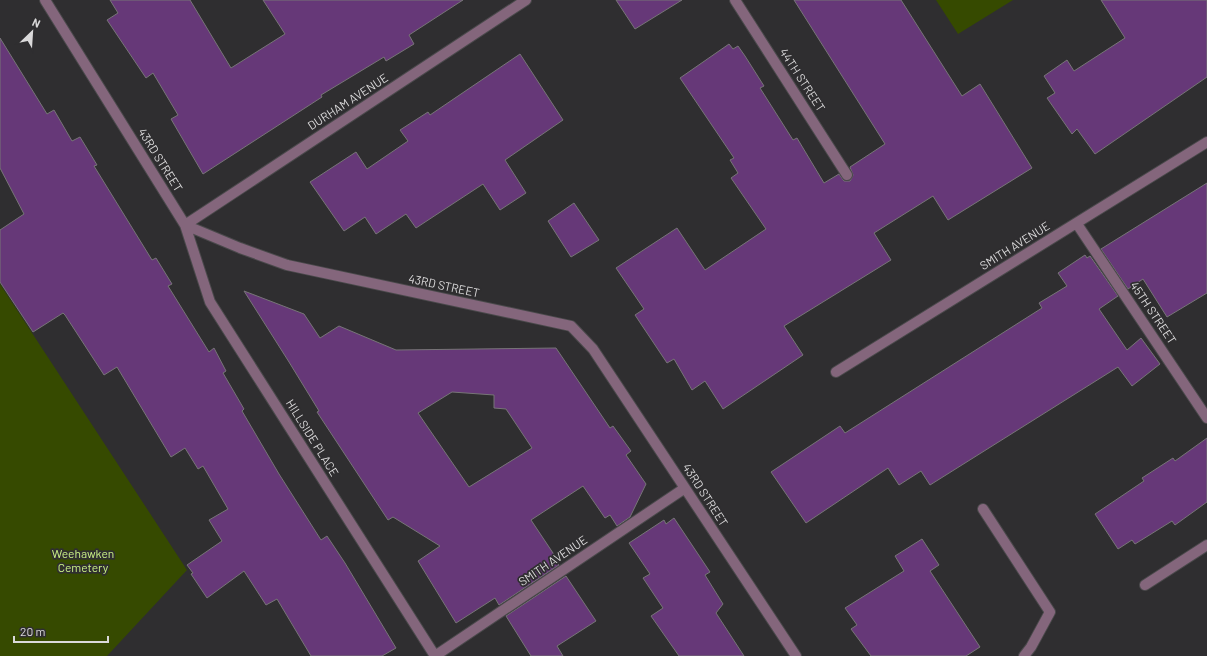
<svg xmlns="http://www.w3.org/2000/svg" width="1207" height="656" font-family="Barlow,sans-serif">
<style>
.green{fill:#364a00}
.building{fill:#663878;stroke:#777577;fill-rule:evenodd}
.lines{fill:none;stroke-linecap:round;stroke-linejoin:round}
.minor-casing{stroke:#4a494b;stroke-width:12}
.minor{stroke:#84667c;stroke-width:10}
.labels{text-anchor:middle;stroke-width:3.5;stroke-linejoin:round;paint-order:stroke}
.street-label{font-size:12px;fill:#dad9da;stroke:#2f2e30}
.park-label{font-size:12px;fill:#cbf285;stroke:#2f2e30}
</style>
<rect width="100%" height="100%" fill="#2f2e30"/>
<path class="green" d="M 936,0 L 1013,0 L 958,34 Z
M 0,284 L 187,570 L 107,656 L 0,656 Z"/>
<path class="building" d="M 110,0 L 190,0 L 231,68 L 285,34 L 263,0 L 463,0 L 409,35 L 414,44 L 386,61 L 384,57 L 321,95 L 322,97 L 203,174 L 171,119 L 178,115 L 153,73 L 146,78 L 107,20 L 118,13 Z
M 616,0 L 682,0 L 635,29 Z
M 794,0 L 901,0 L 962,96 L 980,84 L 1032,168 L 948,220 L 933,196 L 874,233 L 891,260 L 784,326 L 803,355 L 723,409 L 705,381 L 692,390 L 674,359 L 667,363 L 635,315 L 644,309 L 616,268 L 677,228 L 705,270 L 766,229 L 731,178 L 738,173 L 730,160 L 734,158 L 680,78 L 729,44 L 733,49 L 738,46 L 745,56 L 764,86 L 760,88 L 793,140 L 797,138 L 824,183 L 839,174 L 844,181 L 850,181 L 853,175 L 850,167 L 885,144 Z
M 1101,0 L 1207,0 L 1207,77 L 1095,154 L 1077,129 L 1072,134 L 1047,98 L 1055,93 L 1044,76 L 1067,60 L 1074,71 L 1125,38 Z
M 0,38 L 47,114 L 54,110 L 72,141 L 80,137 L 97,165 L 94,166 L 152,260 L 156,258 L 172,284 L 168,286 L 209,352 L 214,348 L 226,371 L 223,373 L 244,409 L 242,411 L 279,474 L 321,540 L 327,536 L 345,563 L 396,648 L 382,656 L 311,656 L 277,599 L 266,605 L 244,571 L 207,598 L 191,574 L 193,573 L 187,565 L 222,541 L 209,520 L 228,509 L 203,466 L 198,469 L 185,448 L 171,457 L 117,367 L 104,375 L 65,315 L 63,313 L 33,332 L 0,282 L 0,230 L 24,214 L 0,168 Z
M 520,54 L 563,120 L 505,160 L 526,193 L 500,210 L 483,184 L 416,228 L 406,214 L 376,234 L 365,217 L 344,231 L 310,182 L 356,152 L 367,169 L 408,141 L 400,130 L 428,112 L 430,115 Z
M 1207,183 L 1207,293 L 1167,317 L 1143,279 L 1128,289 L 1101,249 Z
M 574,203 L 599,240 L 571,257 L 548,221 Z
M 1085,255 L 1087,258 L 1090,256 L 1118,296 L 1099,309 L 1127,350 L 1141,338 L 1160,364 L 1132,386 L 1118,367 L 930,485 L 921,471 L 899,485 L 888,468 L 806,523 L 771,472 L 840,426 L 845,433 L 1042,308 L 1039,303 L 1067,286 L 1058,273 Z
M 244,291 L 304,314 L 320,338 L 339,326 L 396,350 L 556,348 L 610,428 L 613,426 L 631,451 L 626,455 L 646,484 L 630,517 L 617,526 L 610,515 L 605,518 L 583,486 L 531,520 L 557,559 L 555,560 L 559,565 L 499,605 L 495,598 L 456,623 L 418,561 L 440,546 L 393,517 L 388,520 L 317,412 L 319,411 L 289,362 ZM 452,392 L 494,395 L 494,408 L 506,409 L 532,448 L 469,487 L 418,413 Z
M 1207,438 L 1207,502 L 1175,525 L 1172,521 L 1135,544 L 1132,540 L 1118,549 L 1095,514 L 1144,481 L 1142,478 L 1173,458 L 1175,461 Z
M 674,518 L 710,572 L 705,575 L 723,604 L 716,613 L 744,656 L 679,656 L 651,616 L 663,608 L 643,578 L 650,574 L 629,543 L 664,520 L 666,524 Z
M 922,539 L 939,565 L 930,571 L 980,647 L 966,656 L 871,656 L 851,629 L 857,625 L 845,608 L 904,571 L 895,556 Z
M 566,576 L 596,621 L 557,646 L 563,656 L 531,656 L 506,616 Z"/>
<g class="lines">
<defs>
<path id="minor" d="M 45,0 L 185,225 L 210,302 L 435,656
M 735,0 L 847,175
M 1077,224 L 1207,418
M 185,225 L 240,248 L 287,265 L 571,326 L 593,349 L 796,656
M 185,225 L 526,0
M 836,372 L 1207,142
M 983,509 L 1050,612 L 1031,647 L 1024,656
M 1145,585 L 1207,545
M 435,656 L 685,488"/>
</defs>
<use href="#minor" class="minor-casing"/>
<use href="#minor" class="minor"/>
</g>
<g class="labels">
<g class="street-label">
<text transform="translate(802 80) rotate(57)" y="4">44TH STREET</text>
<text transform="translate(348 102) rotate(-33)" y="4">DURHAM AVENUE</text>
<text transform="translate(160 160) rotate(58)" y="4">43RD STREET</text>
<text transform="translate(1015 246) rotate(-32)" y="4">SMITH AVENUE</text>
<text transform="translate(444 286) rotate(12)" y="4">43RD STREET</text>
<text transform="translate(1153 313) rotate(56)" y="4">45TH STREET</text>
<text transform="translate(312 438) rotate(58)" y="4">HILLSIDE PLACE</text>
<text transform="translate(705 495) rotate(57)" y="4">43RD STREET</text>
<text transform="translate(553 561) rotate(-34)" y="4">SMITH AVENUE</text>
</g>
<g class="park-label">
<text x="83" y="558">Weehawken<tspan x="83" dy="14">Cemetery</tspan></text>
</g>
</g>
<g transform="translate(32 32) rotate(25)" stroke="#2f2e30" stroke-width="3" paint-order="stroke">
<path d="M0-3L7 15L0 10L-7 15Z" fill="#dad9da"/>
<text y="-6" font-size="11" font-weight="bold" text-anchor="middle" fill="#dad9da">N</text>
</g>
<path d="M14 636v6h94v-6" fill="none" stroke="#dad9da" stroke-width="2"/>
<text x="20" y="636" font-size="12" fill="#dad9da" stroke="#2f2e30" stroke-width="3" paint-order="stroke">20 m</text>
</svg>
